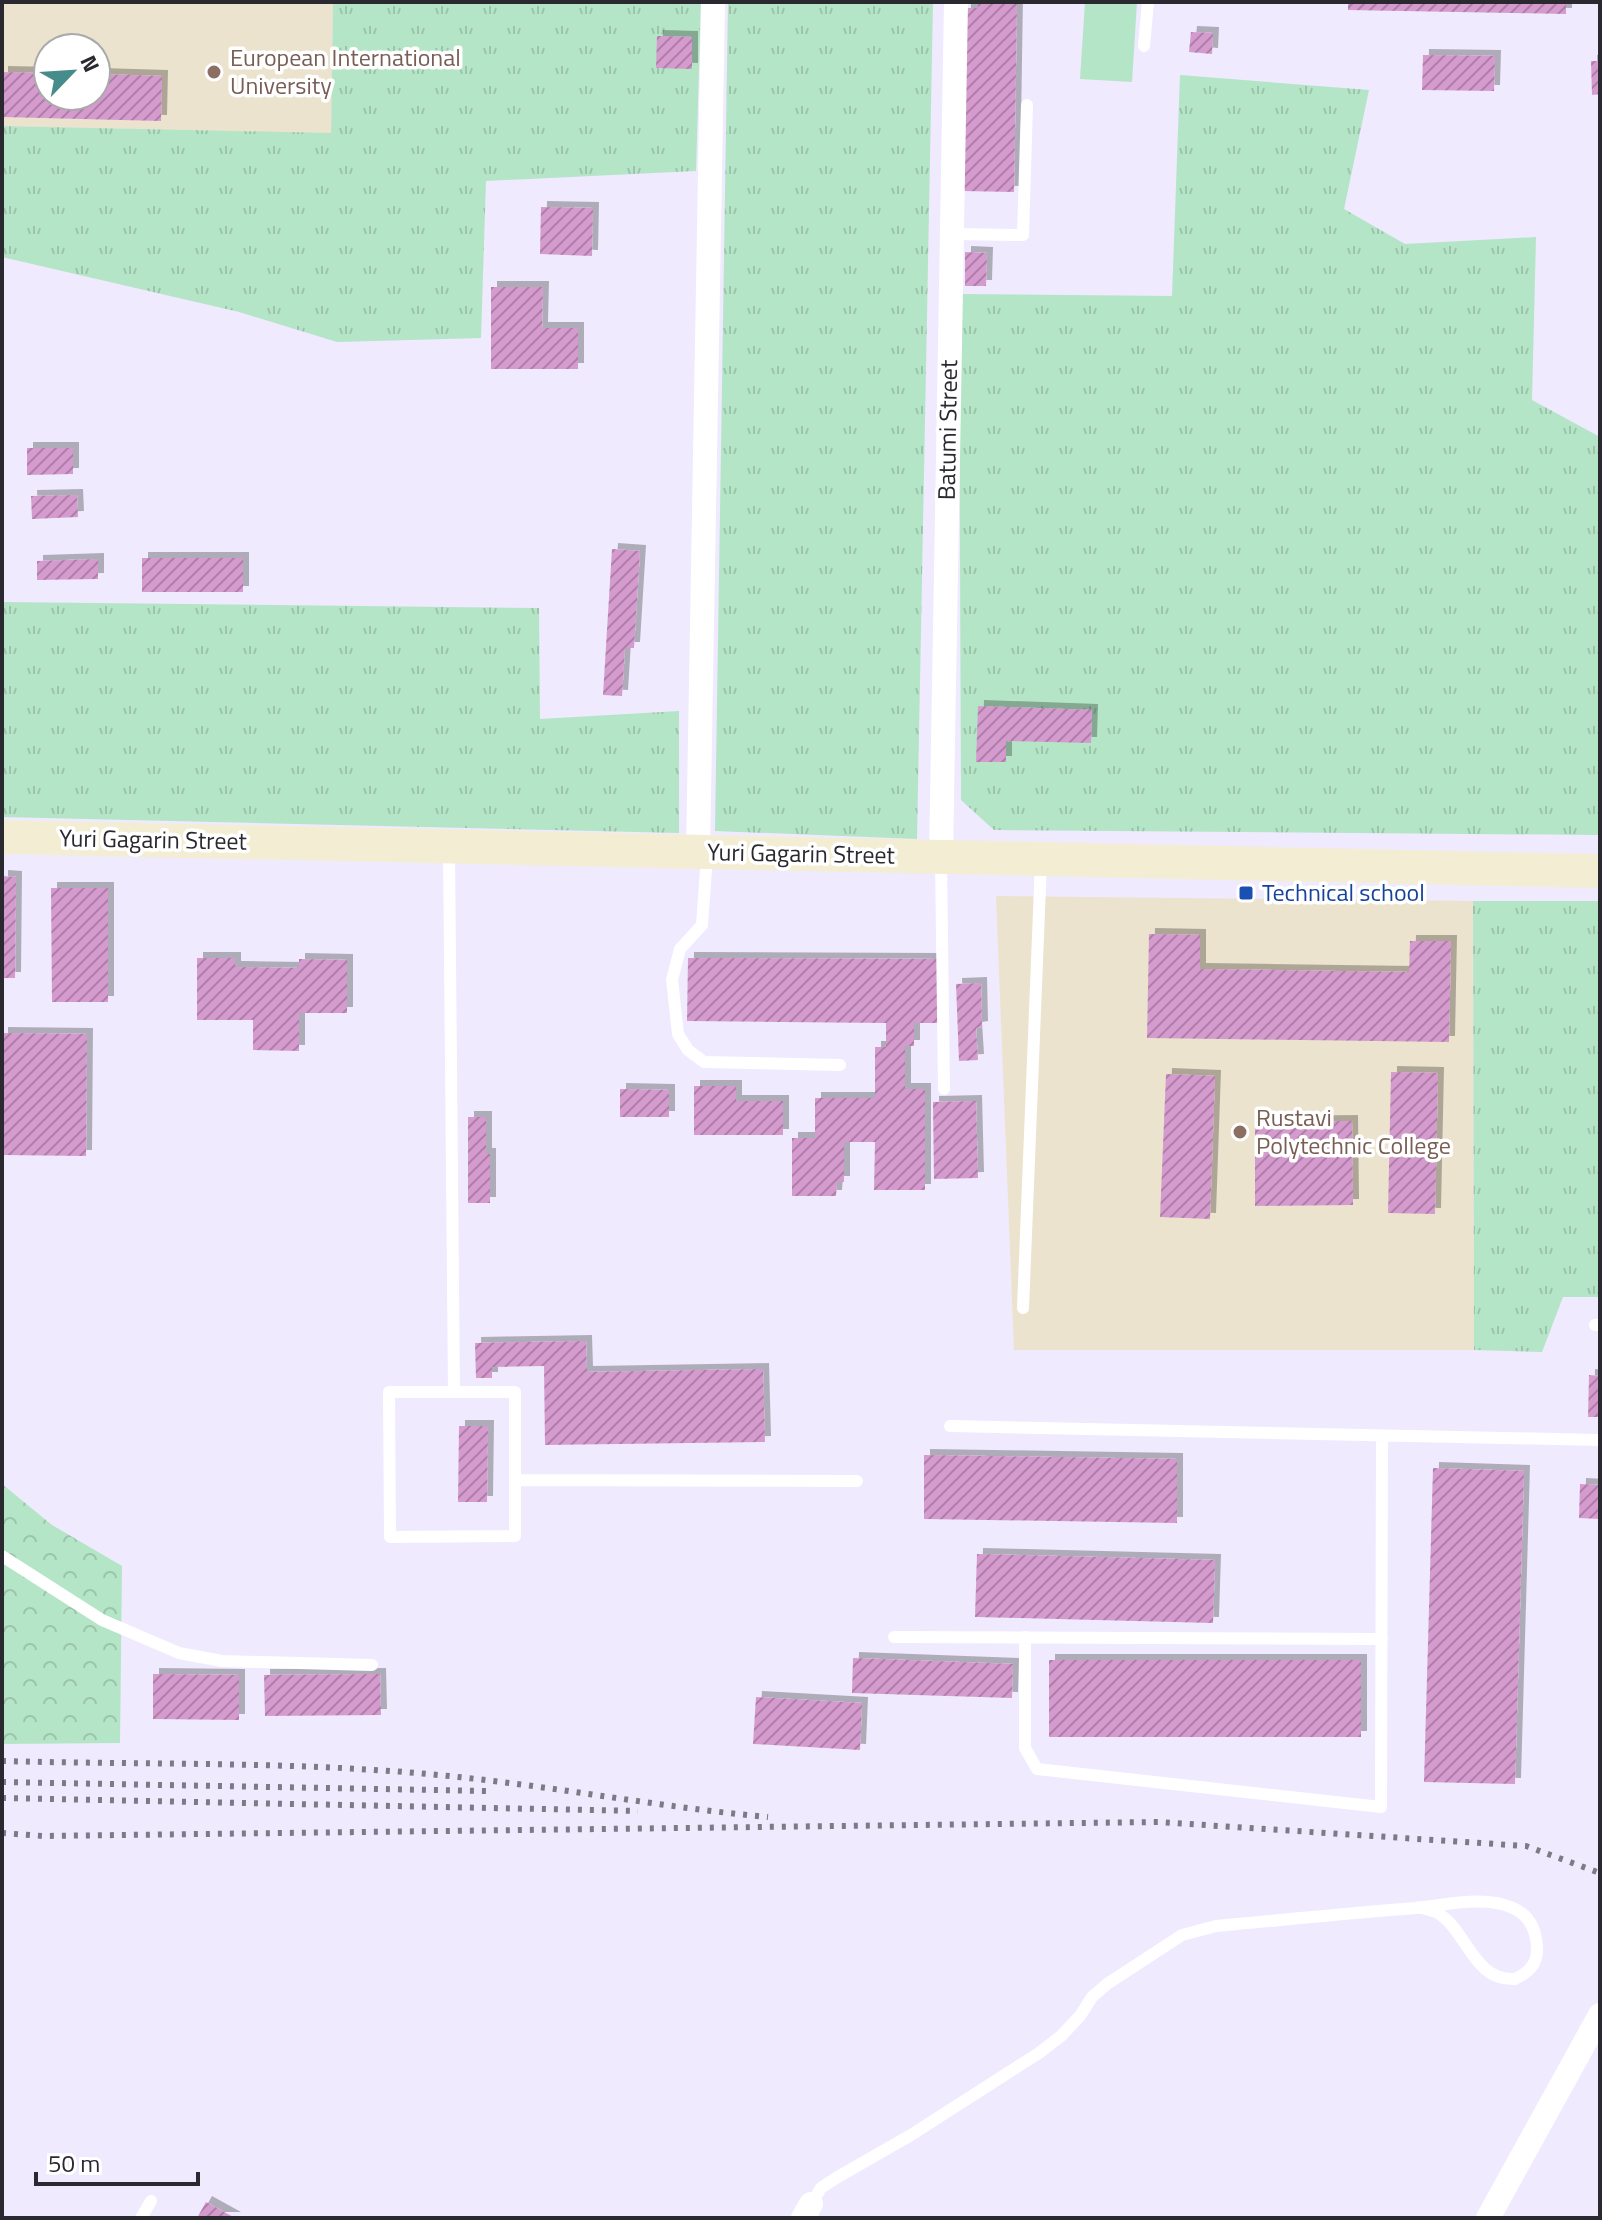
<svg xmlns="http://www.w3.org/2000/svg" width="1602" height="2220" font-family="'Titillium Web',sans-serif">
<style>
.education{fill:#ece3ce;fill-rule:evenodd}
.grass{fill:url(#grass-tufts)}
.forest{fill:url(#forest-crowns)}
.garden{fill:#b4e5c7}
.building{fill:url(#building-hatch);filter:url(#shadow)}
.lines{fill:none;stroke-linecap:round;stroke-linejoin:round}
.lane{stroke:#fff;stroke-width:12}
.street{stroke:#fff;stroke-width:24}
.secondary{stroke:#f3eed3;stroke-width:34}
.rail{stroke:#7d7a86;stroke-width:6;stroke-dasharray:4 8;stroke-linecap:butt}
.education-dot{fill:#8d6e63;stroke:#fff;stroke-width:3}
.transit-dot{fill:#1a4fb4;stroke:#fff;stroke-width:3}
.labels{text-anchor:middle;stroke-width:7;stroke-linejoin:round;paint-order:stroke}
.education-label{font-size:24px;fill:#785e54;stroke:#fff;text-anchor:start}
.street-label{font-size:24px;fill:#2b2930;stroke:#fff}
.transit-label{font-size:24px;fill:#164399;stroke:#fff;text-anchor:start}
</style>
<defs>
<pattern id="grass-tufts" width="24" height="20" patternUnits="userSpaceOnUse" patternTransform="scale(2)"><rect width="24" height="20" fill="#b4e5c7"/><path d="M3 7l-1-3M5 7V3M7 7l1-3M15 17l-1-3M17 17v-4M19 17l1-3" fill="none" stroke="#9bc4ab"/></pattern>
<pattern id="forest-crowns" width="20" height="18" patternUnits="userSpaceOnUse" patternTransform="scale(2)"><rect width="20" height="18" fill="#b4e5c7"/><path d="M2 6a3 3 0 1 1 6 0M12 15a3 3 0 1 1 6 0" fill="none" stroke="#9bc4ab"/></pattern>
<pattern id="building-hatch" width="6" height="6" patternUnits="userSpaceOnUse" patternTransform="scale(2)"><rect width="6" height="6" fill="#d69bce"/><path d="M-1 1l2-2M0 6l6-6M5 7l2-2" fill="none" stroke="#ae7ea8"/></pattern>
<filter id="shadow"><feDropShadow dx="6" dy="-6" stdDeviation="0" flood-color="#0004"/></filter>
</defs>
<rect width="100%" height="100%" fill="#efeafe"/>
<path class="education" d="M 2,2 L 333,2 L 331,134 L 2,126 ZM 48,48 L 96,48 L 96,96 L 48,96 Z
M 996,896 L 1473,901 L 1474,1350 L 1014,1350 Z"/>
<path class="grass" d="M 333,2 L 701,2 L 696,171 L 486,181 L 481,338 L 337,342 L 239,312 L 2,257 L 2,126 L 331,133 Z
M 728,2 L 933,2 L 917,839 L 715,831 Z
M 1180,75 L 1369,90 L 1344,209 L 1405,244 L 1536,237 L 1532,400 L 1600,437 L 1600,835 L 994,830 L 961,800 L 959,294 L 1172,296 Z
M 2,602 L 539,608 L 540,719 L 679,711 L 679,833 L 2,817 Z
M 1473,901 L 1600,901 L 1600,1297 L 1563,1297 L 1542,1352 L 1474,1350 Z"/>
<path class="forest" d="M 2,1484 L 52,1525 L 122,1566 L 120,1743 L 2,1744 Z"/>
<path class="garden" d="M 1085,2 L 1137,2 L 1132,82 L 1080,79 Z"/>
<path class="building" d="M 978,2 L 1017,2 L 1014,192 L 962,191 L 965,8 L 978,8 Z
M 1348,2 L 1566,2 L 1566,14 L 1348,10 Z
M 1191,32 L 1213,33 L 1212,54 L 1189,52 Z
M 657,36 L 692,37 L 692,69 L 656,68 Z
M 1423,55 L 1495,56 L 1494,91 L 1422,90 Z
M 1591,61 L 1600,61 L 1600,94 L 1592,95 Z
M 2,72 L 48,73 L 48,96 L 96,96 L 96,74 L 162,76 L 161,121 L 2,117 Z
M 541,207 L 593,208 L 592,256 L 540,254 Z
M 965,252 L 987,253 L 986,286 L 965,286 Z
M 491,287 L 543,287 L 542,328 L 578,328 L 578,369 L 491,369 Z
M 27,448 L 73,448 L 73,474 L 27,475 Z
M 77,495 L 78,517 L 32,519 L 31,496 Z
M 612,549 L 640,551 L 634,648 L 625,648 L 622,696 L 603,695 Z
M 142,558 L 243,558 L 243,592 L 142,592 Z
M 98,559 L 98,579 L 37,580 L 37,561 Z
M 978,706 L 1092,710 L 1091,743 L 1006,741 L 1006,762 L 976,762 Z
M 2,876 L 16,877 L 15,978 L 2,978 Z
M 51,888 L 108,888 L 108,1002 L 52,1002 Z
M 1149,934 L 1200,935 L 1200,969 L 1409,972 L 1410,941 L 1451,941 L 1449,1042 L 1147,1038 Z
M 197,958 L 235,958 L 235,967 L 299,968 L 299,959 L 347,960 L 347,1013 L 299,1013 L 299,1051 L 253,1050 L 253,1020 L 197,1020 Z
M 688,958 L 938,959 L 938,1023 L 914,1023 L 914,1046 L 905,1046 L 905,1089 L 925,1089 L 925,1190 L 874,1190 L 875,1142 L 844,1142 L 844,1182 L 837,1182 L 836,1196 L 792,1196 L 792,1138 L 815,1138 L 815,1098 L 875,1098 L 875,1047 L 886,1047 L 886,1023 L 687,1021 Z
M 981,983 L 982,1027 L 976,1028 L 978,1060 L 959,1061 L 956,984 Z
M 2,1033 L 87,1034 L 86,1156 L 2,1155 Z
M 1391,1072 L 1438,1073 L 1435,1214 L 1388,1213 Z
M 1166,1074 L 1215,1076 L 1210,1219 L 1160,1217 Z
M 694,1086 L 736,1086 L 736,1101 L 783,1101 L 783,1135 L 694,1135 Z
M 620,1089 L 669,1090 L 669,1117 L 620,1117 Z
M 976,1101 L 978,1178 L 934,1179 L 933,1102 Z
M 468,1117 L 486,1117 L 486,1154 L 490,1154 L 490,1203 L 468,1203 Z
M 1352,1121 L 1353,1205 L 1255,1206 L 1255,1122 Z
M 586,1341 L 587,1372 L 763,1369 L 765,1442 L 545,1445 L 544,1366 L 492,1367 L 492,1378 L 476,1378 L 475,1343 Z
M 1589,1375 L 1600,1376 L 1600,1417 L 1588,1417 Z
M 459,1426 L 488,1426 L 487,1502 L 458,1502 Z
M 924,1455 L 1177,1459 L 1177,1523 L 924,1519 Z
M 1433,1468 L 1524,1471 L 1515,1784 L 1424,1782 Z
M 1580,1484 L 1600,1485 L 1600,1519 L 1579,1518 Z
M 977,1554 L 1215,1560 L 1213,1623 L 975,1617 Z
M 853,1658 L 1013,1664 L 1012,1698 L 852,1693 Z
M 1049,1660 L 1361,1660 L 1361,1737 L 1049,1737 Z
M 153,1674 L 239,1675 L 239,1720 L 153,1719 Z
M 380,1674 L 381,1715 L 265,1716 L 264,1675 Z
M 756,1697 L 862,1703 L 860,1750 L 753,1744 Z
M 206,2202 L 235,2218 L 197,2218 Z"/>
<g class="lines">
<path class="lane" d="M 1144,46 L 1148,2
M 952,234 L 1023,235 L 1027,105
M 449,850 L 454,1392 L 515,1392 L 515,1536 L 390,1537 L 389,1392 L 454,1392
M 707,855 L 702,925 L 680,949 L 672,980 L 678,1034 L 688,1050 L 704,1062 L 840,1065
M 941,860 L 944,1089
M 1023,1308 L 1041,862
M 1595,1325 L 1600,1325
M 950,1426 L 1600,1440
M 515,1480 L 857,1481
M 2,1556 L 102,1620 L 179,1653 L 222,1661 L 372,1665
M 894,1637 L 1382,1639
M 1025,1637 L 1025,1748 L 1037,1769 L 1381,1807 L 1382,1436
M 811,2204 L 821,2188 L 836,2178 L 911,2135 L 1039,2053 L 1061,2036 L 1080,2016 L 1092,1997 L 1107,1984 L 1182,1935 L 1216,1926 C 1282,1920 1349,1913 1416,1908 C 1446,1905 1485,1895 1513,1908 C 1529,1915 1536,1930 1537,1947 C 1538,1964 1529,1972 1515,1979 C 1473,1981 1468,1932 1438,1913 C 1432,1910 1425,1909 1419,1907
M 141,2218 L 151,2201"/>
<path class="street" d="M 698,852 L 713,2
M 941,857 L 956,2
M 803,2218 L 811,2204
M 1488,2218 L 1600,2015"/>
<path class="secondary" d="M 2,837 L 1600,871"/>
<path class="rail" d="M 2,1761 C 146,1765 294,1761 438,1775 C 548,1785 657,1807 768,1817
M 2,1782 L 488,1791
M 2,1798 L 638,1811
M 2,1833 L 43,1836 L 1158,1822 L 1526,1846 L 1600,1873"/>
</g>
<g class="education-dot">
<circle cx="214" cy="72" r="8"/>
<circle cx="1240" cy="1132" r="8"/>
</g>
<rect class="transit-dot" x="1238" y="885" width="16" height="16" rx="4"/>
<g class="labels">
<g class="education-label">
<text x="230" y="66">European International<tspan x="230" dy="28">University</tspan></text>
<text x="1256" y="1126">Rustavi<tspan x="1256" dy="28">Polytechnic College</tspan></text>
</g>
<g class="street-label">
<text transform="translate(948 430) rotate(-89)" y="8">Batumi Street</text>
<text transform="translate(153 840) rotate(1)" y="8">Yuri Gagarin Street</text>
<text transform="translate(801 854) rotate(1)" y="8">Yuri Gagarin Street</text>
</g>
<g class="transit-label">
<text x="1262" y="901">Technical school</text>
</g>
</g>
<rect width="1602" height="2220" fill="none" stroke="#2b2930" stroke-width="8"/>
<g transform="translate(72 72) rotate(65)"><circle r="38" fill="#ffffff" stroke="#aaa9ac" stroke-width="2"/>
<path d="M0-6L14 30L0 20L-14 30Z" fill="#458c8b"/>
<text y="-12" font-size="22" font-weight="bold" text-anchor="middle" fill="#2b2930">N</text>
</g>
<path d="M36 2172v12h162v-12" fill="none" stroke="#2b2930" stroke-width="4"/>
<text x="48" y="2172" font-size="24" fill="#2b2930" stroke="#ffffff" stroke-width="6" paint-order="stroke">50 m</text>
</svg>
